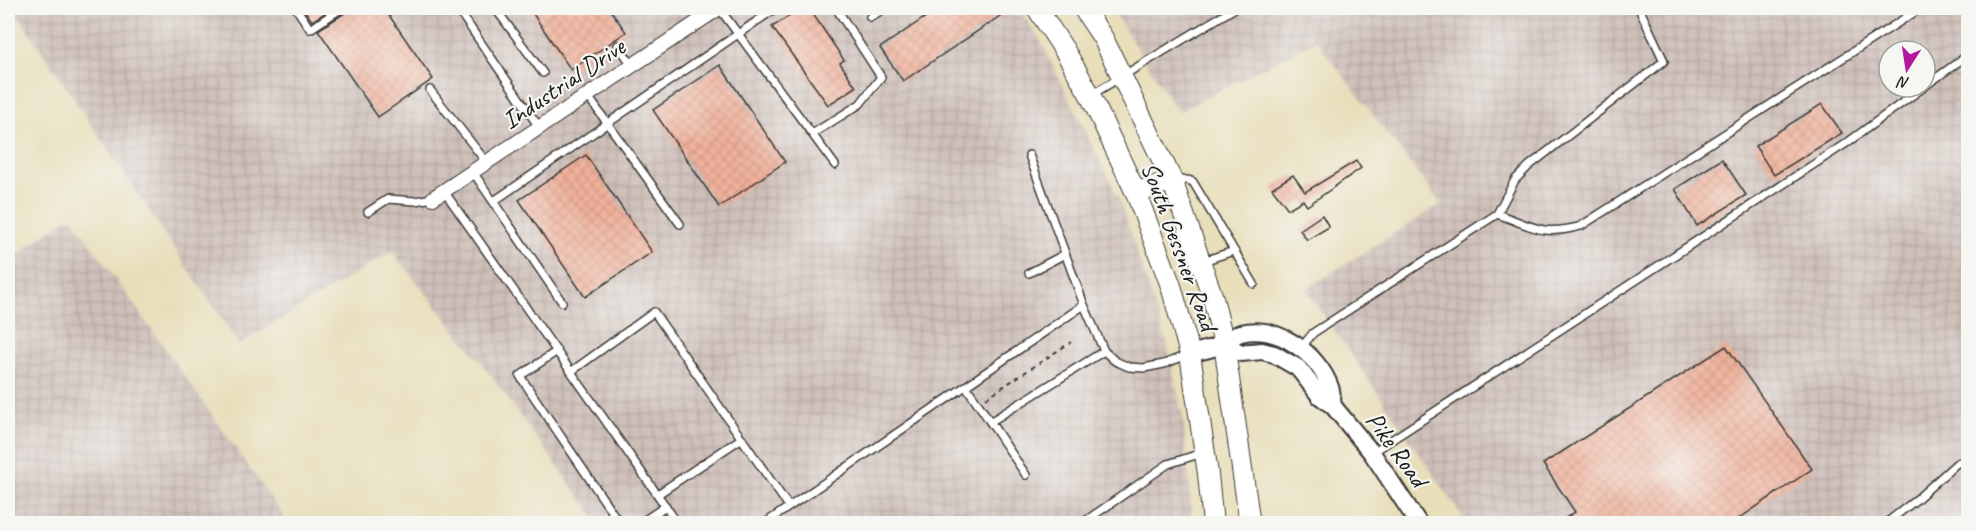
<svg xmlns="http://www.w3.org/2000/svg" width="1976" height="531" font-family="Caveat,sans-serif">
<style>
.industrial{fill:url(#industrial-grid);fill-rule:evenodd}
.building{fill:url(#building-cross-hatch)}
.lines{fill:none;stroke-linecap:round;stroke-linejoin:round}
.service-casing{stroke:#3b3934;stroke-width:10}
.minor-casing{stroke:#3b3934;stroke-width:16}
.tertiary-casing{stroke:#3b3934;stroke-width:20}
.secondary-casing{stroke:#3b3934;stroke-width:22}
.path{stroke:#3b3934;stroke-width:2;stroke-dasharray:4.5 4.5;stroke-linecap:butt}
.service{stroke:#fff;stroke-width:7}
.minor{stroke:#fff;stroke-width:14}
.tertiary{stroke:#fff;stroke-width:16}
.secondary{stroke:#fff;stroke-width:20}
.labels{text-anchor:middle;stroke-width:4.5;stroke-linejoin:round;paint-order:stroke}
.street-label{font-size:26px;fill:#1c1c1c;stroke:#f6f6f2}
</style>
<defs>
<pattern id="industrial-grid" width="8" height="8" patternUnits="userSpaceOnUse" patternTransform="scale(1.5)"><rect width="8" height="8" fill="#cfc0ba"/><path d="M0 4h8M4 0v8" fill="none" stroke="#b1a49f"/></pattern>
<pattern id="building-cross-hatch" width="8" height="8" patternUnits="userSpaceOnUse" patternTransform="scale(1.5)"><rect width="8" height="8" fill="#f1b29b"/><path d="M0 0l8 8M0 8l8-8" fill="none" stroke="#ce9885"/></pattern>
</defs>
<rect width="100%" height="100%" fill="#f6f6f2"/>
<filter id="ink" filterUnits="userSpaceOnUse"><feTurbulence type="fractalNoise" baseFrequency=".0167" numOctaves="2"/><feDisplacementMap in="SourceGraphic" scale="12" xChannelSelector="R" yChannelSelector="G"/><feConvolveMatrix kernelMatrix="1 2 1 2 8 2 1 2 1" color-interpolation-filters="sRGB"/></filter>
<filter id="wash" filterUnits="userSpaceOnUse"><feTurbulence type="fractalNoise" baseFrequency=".008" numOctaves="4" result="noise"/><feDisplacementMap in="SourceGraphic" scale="24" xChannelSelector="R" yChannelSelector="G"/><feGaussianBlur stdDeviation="1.35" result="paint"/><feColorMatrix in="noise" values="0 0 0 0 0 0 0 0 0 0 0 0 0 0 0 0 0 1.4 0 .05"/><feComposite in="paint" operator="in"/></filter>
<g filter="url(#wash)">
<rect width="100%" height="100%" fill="#e8deb9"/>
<path class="industrial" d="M 13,8 L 1018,8 L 1041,42 L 1119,199 L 1167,343 L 1184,424 L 1192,523 L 599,523 L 484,366 L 392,251 L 239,345 Z
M 1111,8 L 1968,8 L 1968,523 L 1467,523 L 1306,289 L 1441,204 L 1316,40 L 1178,112 ZM 1889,51 L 1925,51 L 1925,87 L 1889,87 Z
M 71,216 L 283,515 L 285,523 L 8,523 L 8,261 Z"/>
<g id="blocks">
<path class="building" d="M 303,8 L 333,8 L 312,21 Z
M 348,8 L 384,8 L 433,79 L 378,117 L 318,30 L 345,13 Z
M 529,8 L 609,8 L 626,32 L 571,70 Z
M 801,8 L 809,8 L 844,60 L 840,63 L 856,87 L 828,105 L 772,27 Z
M 939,8 L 994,8 L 1000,16 L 903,81 L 880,48 Z
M 720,65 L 785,162 L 719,207 L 653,110 Z
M 1822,104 L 1842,133 L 1774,175 L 1755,146 Z
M 586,155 L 652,252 L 585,297 L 519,200 Z
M 1722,159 L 1746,195 L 1697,226 L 1675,189 Z
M 1356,161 L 1361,168 L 1307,206 L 1303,200 L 1288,209 L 1272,188 L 1293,175 L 1305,192 Z
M 1322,215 L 1329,227 L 1307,240 L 1300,230 Z
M 1726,346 L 1812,469 L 1731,524 L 1556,524 L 1575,512 L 1543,464 Z"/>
</g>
</g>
<g filter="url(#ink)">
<use href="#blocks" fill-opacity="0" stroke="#3b3934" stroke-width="1.5"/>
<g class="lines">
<defs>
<path id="service" d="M 296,8 L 310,29 L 342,8
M 457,8 L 539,127
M 495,8 L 543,73
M 719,8 L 835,165
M 870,17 L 886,8
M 618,45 L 632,65
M 1925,86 L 1968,55
M 430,90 L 487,163
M 587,95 L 680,224
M 1091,95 L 1235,8
M 812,134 L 860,104 L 881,77 L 836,8
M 1029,155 L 1084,305 L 1104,351 L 1115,361 L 1129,367 L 1144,368 L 1164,364 L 1187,355
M 473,172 L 562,302
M 1174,180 L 1188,180 L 1193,182 L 1254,284
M 444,191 L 678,524
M 494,201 L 776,8
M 368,212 L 388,199 L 415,201 L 433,198
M 1497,214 C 1533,226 1541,237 1581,226 L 1921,8
M 1203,261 L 1234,251
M 1029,273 L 1065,254
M 1301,348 L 1313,333 L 1497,214 L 1515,180 L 1529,166 L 1664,61 L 1639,8
M 557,351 L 520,376 L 620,524
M 572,371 L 654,312 L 789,507
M 966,386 L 1026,475
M 990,422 L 1104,351
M 1373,452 L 1848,142 L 1924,87
M 658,494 L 742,438
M 639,524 L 666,506
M 764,524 L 1084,305
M 1081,524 L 1168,464 L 1202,453
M 1466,524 L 1469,522 L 1481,524
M 1885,524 L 1917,499 L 1957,463 L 1968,460"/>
<path id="minor" d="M 433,198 L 719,8"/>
<path id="tertiary" d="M 1224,344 L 1241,353 L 1262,351 L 1274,354 L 1298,368 L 1320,396 L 1333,406 L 1372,453 L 1419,524
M 1190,354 C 1200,351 1211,349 1222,345 C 1229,342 1233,335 1241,333 C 1278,324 1318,354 1330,387 C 1332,392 1332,400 1333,406"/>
<path id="secondary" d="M 1037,8 L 1065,51 L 1090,95 L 1136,193 L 1171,286 L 1190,354 L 1208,474 L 1213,524
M 1083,8 L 1103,38 L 1172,180 L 1213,298 L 1224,344 L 1250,524
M 1136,193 L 1172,180"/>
</defs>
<use href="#service" class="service-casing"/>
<use href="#minor" class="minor-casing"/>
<use href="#tertiary" class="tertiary-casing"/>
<use href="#secondary" class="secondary-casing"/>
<path class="path" d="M 986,398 L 1071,342"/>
<use href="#service" class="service"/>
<use href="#minor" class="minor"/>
<use href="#tertiary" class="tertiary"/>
<use href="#secondary" class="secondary"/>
</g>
</g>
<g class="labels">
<g class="street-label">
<text transform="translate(563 83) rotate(-34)" y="9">Industrial Drive</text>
<text transform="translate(1180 246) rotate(70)" y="9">South Gessner Road</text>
<text transform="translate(1397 449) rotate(54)" y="9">Pike Road</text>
</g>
</g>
<rect width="1976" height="531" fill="none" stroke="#f6f6f2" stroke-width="30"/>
<g transform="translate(1907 69) rotate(192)"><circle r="28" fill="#f6f6f2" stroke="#9f9f9c" stroke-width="1.5"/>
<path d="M0-4.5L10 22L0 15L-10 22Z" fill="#b5179e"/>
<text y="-9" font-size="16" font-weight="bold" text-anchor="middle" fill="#1c1c1c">N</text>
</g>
</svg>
